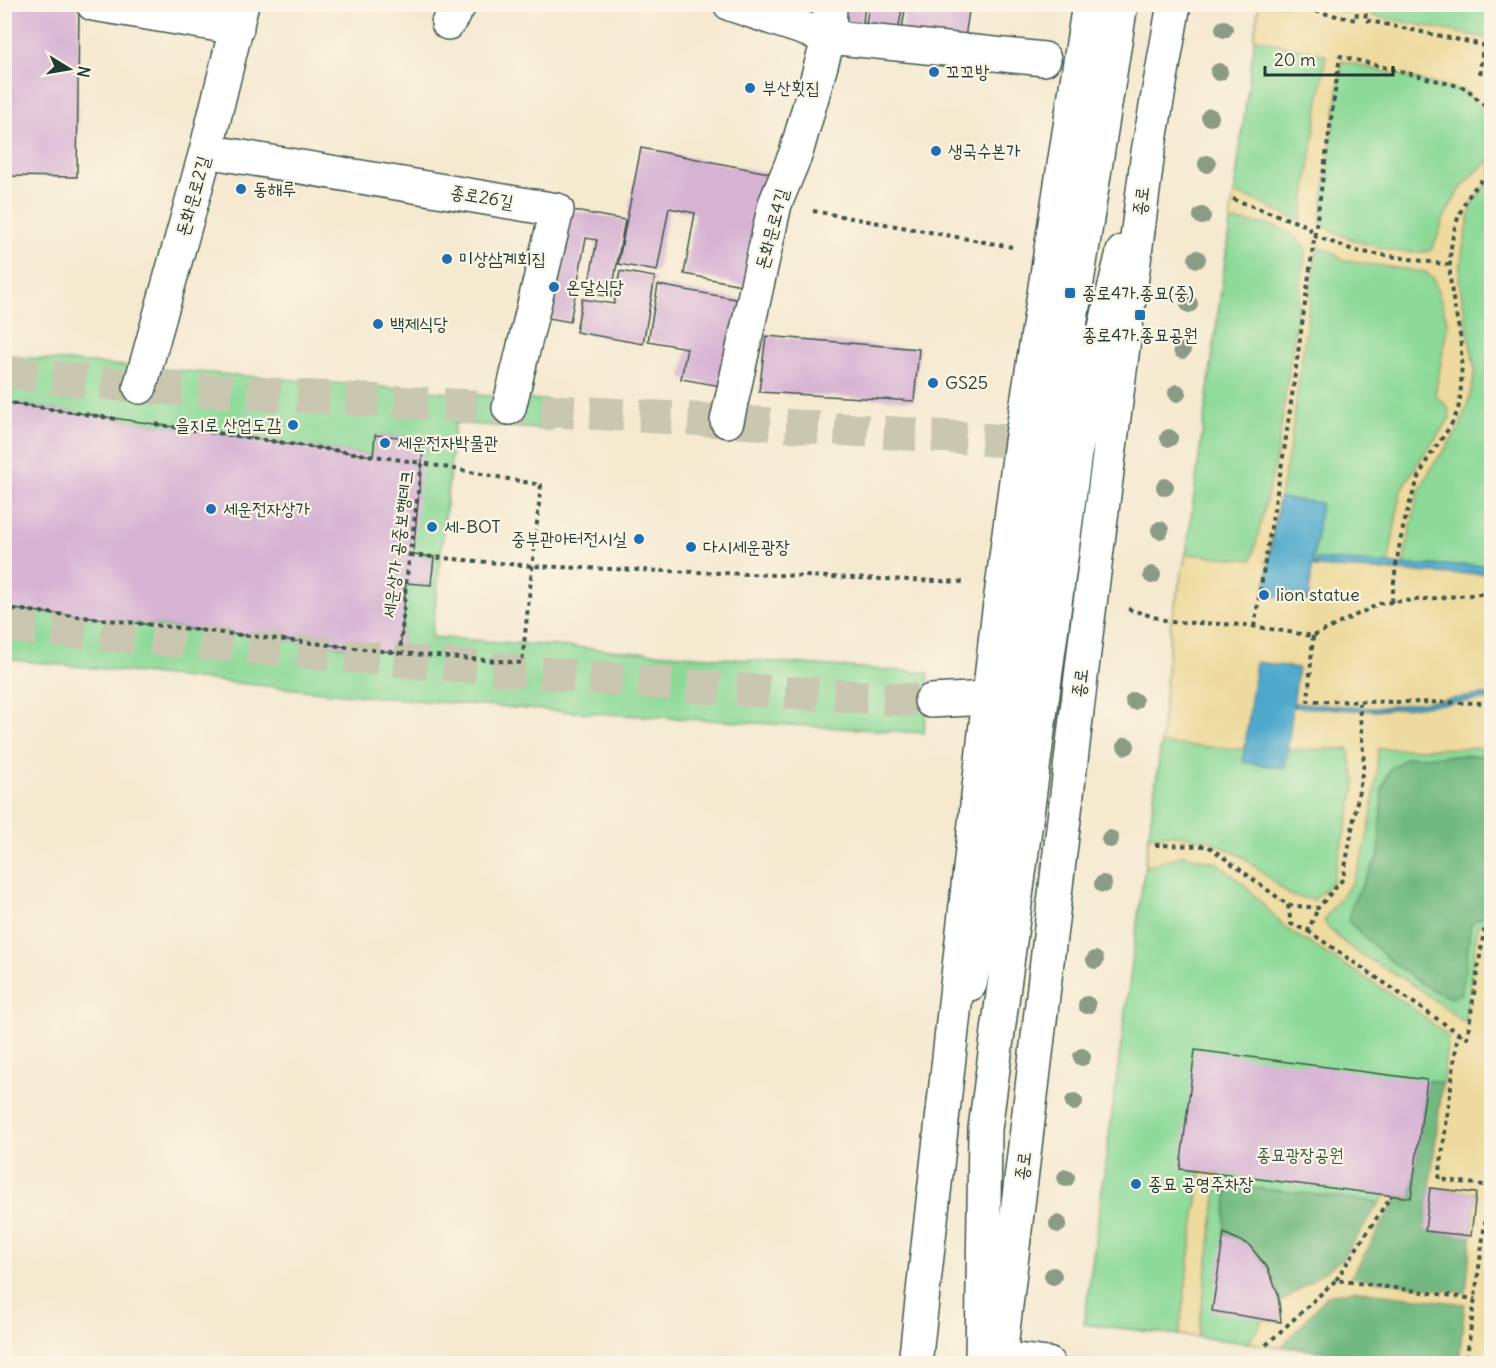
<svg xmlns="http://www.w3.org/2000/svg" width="1496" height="1368" font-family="Delius,'Poor Story',sans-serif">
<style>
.green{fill:#8cd998;stroke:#568b66;stroke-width:1.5}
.forest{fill:#71b980;stroke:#487b5a;stroke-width:1.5}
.sand{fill:#eeda9e;stroke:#868c69;stroke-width:1.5}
.water{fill:#4ea8cc;stroke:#367280;stroke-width:1.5}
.building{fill:#d6b2d3}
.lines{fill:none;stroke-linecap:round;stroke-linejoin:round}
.minor-tunnel{stroke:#cac7b1;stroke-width:33;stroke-dasharray:33 16;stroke-linecap:butt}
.minor-casing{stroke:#3f574b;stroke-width:36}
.major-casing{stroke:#3f574b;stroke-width:36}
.path{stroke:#3f574b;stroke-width:4;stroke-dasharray:4.5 4.5;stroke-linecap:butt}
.minor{stroke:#fff;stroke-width:33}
.major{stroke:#fff;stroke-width:33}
.tree{fill:#8b9b85}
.poi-dot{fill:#1f6fb2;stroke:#fcf5e5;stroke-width:2}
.labels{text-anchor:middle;stroke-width:4.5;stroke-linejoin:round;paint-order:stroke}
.poi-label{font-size:18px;fill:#1f3d34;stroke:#fcf5e5;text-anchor:start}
.street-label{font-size:18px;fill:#1f3d34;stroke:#fcf5e5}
.park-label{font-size:18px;fill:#355c48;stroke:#fcf5e5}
</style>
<rect width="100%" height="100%" fill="#fcf5e5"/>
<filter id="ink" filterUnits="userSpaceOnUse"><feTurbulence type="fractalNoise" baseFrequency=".0167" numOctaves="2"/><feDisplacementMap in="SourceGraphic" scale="12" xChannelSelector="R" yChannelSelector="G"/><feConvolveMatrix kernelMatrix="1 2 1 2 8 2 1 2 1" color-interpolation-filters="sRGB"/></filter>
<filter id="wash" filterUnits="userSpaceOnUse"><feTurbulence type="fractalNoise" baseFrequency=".008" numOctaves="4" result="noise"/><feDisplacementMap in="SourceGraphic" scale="24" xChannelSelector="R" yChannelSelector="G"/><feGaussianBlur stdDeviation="1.35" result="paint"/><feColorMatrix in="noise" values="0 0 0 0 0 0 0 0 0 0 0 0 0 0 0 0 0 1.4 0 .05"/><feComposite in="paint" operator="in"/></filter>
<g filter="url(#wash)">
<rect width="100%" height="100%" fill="#f5e9d0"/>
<path class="green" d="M 1259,5 L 1491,5 L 1491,1363 L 1425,1363 L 1084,1324 Z
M 5,356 L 550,401 L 552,430 L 455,423 L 432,637 L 929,673 L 924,733 L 541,710 L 352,695 L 5,659 L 5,608 L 400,653 L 406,583 L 431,585 L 434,557 L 410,555 L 424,439 L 376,435 L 373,456 L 5,402 Z"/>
<path class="forest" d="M 1491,755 L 1491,914 L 1486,914 L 1471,924 L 1462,993 L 1451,998 C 1415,986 1375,948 1348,921 L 1353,901 L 1379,855 L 1382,790 L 1390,769 L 1408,757 Z
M 1427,1080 L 1442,1083 L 1425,1231 L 1471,1236 L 1466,1293 L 1350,1277 L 1398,1197 L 1411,1198 Z
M 1228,1185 L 1363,1200 L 1380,1203 L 1342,1259 L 1279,1304 C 1276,1267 1255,1248 1224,1233 Z
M 1353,1290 L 1465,1304 L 1459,1363 L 1425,1363 L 1282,1347 L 1327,1296 Z"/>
<path class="sand" d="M 1259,5 L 1310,5 L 1348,13 L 1350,5 L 1374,5 L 1373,16 L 1487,38 L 1485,69 L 1491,69 L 1491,118 L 1466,92 L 1342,61 L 1320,224 C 1349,241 1396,257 1430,251 C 1438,241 1438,233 1443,221 C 1454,195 1468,176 1491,160 L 1491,178 L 1472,204 L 1462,253 L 1459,280 L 1475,372 L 1469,399 L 1459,429 L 1432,467 L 1418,493 L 1403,565 L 1388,564 L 1401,491 L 1419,461 L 1450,418 L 1448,407 L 1435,395 L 1448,324 L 1434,279 L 1425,272 L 1344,261 L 1329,250 L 1317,247 L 1290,447 L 1267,561 L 1263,561 L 1385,571 L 1491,573 L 1491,748 L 1378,749 C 1376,785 1370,848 1353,880 C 1345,894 1332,906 1324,921 C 1344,950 1382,966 1412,984 C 1430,996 1447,1010 1465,1023 L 1478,924 L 1491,927 L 1491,1363 L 1459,1363 L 1465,1304 L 1353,1290 L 1327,1296 L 1282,1347 L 1248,1343 L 1264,1319 L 1281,1322 L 1279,1304 L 1342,1259 L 1385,1195 L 1398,1197 L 1351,1277 L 1466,1293 L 1476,1193 L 1430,1188 L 1448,1036 L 1409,1005 L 1288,930 L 1242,883 L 1217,863 L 1184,855 L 1145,867 L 1149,836 L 1176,835 L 1209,840 L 1243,857 L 1291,896 L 1314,900 L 1332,882 L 1349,816 L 1356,781 L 1348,749 L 1262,750 L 1161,744 L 1171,622 L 1186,554 L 1252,560 L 1277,455 L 1306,249 C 1288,223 1259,223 1230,221 L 1234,194 L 1252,199 L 1301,222 L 1326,55 L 1254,38 Z
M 1201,1171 L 1219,1174 L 1198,1337 L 1179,1335 Z"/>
<path class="water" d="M 1279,498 L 1321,503 L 1308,601 L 1264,595 Z
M 1317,559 L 1403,565 L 1491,565 L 1491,573 L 1454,574 L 1315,567 Z
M 1256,662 L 1298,668 L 1285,768 L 1243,762 Z
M 1491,694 L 1491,699 L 1374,711 L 1294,707 L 1295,703 L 1374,708 Z"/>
<g id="blocks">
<path class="building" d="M 4,4 L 79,4 L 77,177 L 4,176 Z
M 834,4 L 865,4 L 862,32 L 832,27 Z
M 869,4 L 903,4 L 897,36 L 865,31 Z
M 906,4 L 970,4 L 964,45 L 901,35 Z
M 641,148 L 774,174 L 752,287 L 684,274 L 695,213 L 669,208 L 657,271 L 618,264 Z
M 558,208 L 625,220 L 611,297 L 587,293 L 597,240 L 586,238 L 570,322 L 538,316 Z
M 620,271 L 655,277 L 643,344 L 576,332 L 582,299 L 614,304 Z
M 658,285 L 747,301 L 732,388 L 681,379 L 687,348 L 648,341 Z
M 766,336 L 919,349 L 914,401 L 759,392 Z
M 4,402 L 373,456 L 375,435 L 424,439 L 413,555 L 434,557 L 431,585 L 406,583 L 400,653 L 4,608 Z
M 1195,1050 L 1427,1080 L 1411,1198 L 1180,1169 Z
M 1430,1188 L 1476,1193 L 1471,1236 L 1425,1231 Z
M 1224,1233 L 1249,1245 L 1267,1267 L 1278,1293 L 1281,1322 L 1212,1311 Z"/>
</g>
</g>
<g filter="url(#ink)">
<use href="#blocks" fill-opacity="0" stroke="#3f574b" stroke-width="1.5"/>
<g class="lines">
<path class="minor-tunnel" d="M 4,372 L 140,387 L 727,421 L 1021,442
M 4,626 L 728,689 L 931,701"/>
<defs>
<path id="minor" d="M 93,4 L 237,28
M 730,4 L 829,37 L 1044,59
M 448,23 L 460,4
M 206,151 L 557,210 L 509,408
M 140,387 L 206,151 L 242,4
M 727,421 L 775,204 L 796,153 L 829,37 L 830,4
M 931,701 L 988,698
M 970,984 L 990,887 L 1028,591 L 1121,4
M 1000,1358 L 1048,1364
M 982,1364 L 985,1129 L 1075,453 L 1123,252"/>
<path id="major" d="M 915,1364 L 996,634 L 1021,442 L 1089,4
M 999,1364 L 1086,635 L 1148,152 L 1174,4"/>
</defs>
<use href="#minor" class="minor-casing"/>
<use href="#major" class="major-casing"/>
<path class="path" d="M 1280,4 L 1356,20 L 1358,4
M 1367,4 L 1365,20 L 1483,45 L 1480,72 L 1492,73
M 1233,199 L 1307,226 L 1315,236 L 1356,251 L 1450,265
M 813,211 L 1012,247
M 4,402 L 117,419
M 410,555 L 532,566 L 964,582
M 1392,602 C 1396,555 1404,510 1424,466 C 1434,445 1459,423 1460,398 C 1462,378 1462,356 1460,335 C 1457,318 1453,302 1451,286 C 1446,245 1457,196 1492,172
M 4,608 L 400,653 L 406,583 L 422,463 L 154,424
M 1128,609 L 1171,622 L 1246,625 L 1313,636 L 1381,603 L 1492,593
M 1254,627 L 1285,445 L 1340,56 L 1466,88 L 1492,113
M 1313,636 L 1308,701 L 1492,703
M 400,653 L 522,663 L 541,485 L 422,463
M 1155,845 L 1208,846 L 1288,905 L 1318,908 L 1343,879 L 1364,763 L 1359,703
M 1288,905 L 1291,924 L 1308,931 L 1318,908
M 1308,931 L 1458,1033 L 1439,1179 L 1490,1186 L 1467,1356 L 1492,1360
M 1458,1033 L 1467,1038 L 1484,931 L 1492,932
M 1336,1280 L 1391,1196
M 1266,1345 L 1336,1280 L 1475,1299"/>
<use href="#minor" class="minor"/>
<use href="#major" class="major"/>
</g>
<g class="tree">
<circle cx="1224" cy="29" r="9"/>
<circle cx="1219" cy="72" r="9"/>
<circle cx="1210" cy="117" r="9"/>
<circle cx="1207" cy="164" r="9"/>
<circle cx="1202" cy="216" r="9"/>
<circle cx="1197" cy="259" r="9"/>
<circle cx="1189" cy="304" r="9"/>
<circle cx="1182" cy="350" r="9"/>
<circle cx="1177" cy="393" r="9"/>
<circle cx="1169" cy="438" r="9"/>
<circle cx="1165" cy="487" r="9"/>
<circle cx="1160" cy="530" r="9"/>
<circle cx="1152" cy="575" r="9"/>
<circle cx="1134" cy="701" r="9"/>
<circle cx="1126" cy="746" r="9"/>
<circle cx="1110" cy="839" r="9"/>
<circle cx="1103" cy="884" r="9"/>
<circle cx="1095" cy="960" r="9"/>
<circle cx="1087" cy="1005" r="9"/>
<circle cx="1082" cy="1057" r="9"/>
<circle cx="1074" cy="1102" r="9"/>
<circle cx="1066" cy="1178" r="9"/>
<circle cx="1058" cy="1224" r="9"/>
<circle cx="1053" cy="1276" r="9"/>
</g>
</g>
<g class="poi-dot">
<circle cx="934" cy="72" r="6"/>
<circle cx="750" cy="88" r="6"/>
<circle cx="936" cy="151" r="6"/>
<circle cx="241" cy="189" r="6"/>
<circle cx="447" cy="259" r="6"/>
<circle cx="554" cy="287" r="6"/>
<rect x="1064" y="287" width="12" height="12" rx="3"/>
<rect x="1134" y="309" width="12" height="12" rx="3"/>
<circle cx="378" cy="324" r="6"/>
<circle cx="933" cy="383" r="6"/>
<circle cx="293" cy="425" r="6"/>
<circle cx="385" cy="443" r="6"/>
<circle cx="211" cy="509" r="6"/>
<circle cx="432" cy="527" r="6"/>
<circle cx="639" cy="539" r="6"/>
<circle cx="691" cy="547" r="6"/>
<circle cx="1264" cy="595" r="6"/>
<circle cx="1136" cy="1184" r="6"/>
</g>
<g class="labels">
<g class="poi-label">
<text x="946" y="78">꼬꼬방</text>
<text x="762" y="94">부산횟집</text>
<text x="948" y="157">생국수본가</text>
<text x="253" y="195">동해루</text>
<text x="459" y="265">미상삼계회집</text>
<text x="566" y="293">온달식당</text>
<text x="1082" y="299">종로4가.종묘(중)</text>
<text x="390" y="330">백제식당</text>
<text x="1140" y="341" text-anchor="middle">종로4가.종묘공원</text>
<text x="945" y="389">GS25</text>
<text x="281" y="431" text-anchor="end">을지로 산업도감</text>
<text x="397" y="449">세운전자박물관</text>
<text x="223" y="515">세운전자상가</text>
<text x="444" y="533">세-BOT</text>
<text x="627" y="545" text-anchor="end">중부관아터전시실</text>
<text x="703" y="553">다시세운광장</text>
<text x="1276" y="601">lion statue</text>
<text x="1148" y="1190">종묘 공영주차장</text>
</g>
<g class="street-label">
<text transform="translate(193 196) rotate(-74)" y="6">돈화문로2길</text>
<text transform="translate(482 197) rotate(10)" y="6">종로26길</text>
<text transform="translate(1141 201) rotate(-83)" y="6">종로</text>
<text transform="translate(772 229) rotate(-75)" y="6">돈화문로4길</text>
<text transform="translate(398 544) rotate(-83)" y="6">세운상가 공중보행데크</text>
<text transform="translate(1080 683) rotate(-83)" y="6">종로</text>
<text transform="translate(1023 1166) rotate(-83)" y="6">종로</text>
</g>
<g class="park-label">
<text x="1300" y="1161">종묘광장공원</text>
</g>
</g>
<rect width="1496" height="1368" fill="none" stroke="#fcf5e5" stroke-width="24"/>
<g transform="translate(69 69) rotate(101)" stroke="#fcf5e5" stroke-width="4.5" paint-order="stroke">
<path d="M0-4.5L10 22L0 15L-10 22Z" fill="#1f3d34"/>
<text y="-9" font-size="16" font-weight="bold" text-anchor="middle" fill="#1f3d34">N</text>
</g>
<path d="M1265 66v9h128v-9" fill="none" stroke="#1f3d34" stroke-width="3"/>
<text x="1274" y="66" font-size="18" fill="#1f3d34" stroke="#fcf5e5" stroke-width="4.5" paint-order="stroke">20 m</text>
</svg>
